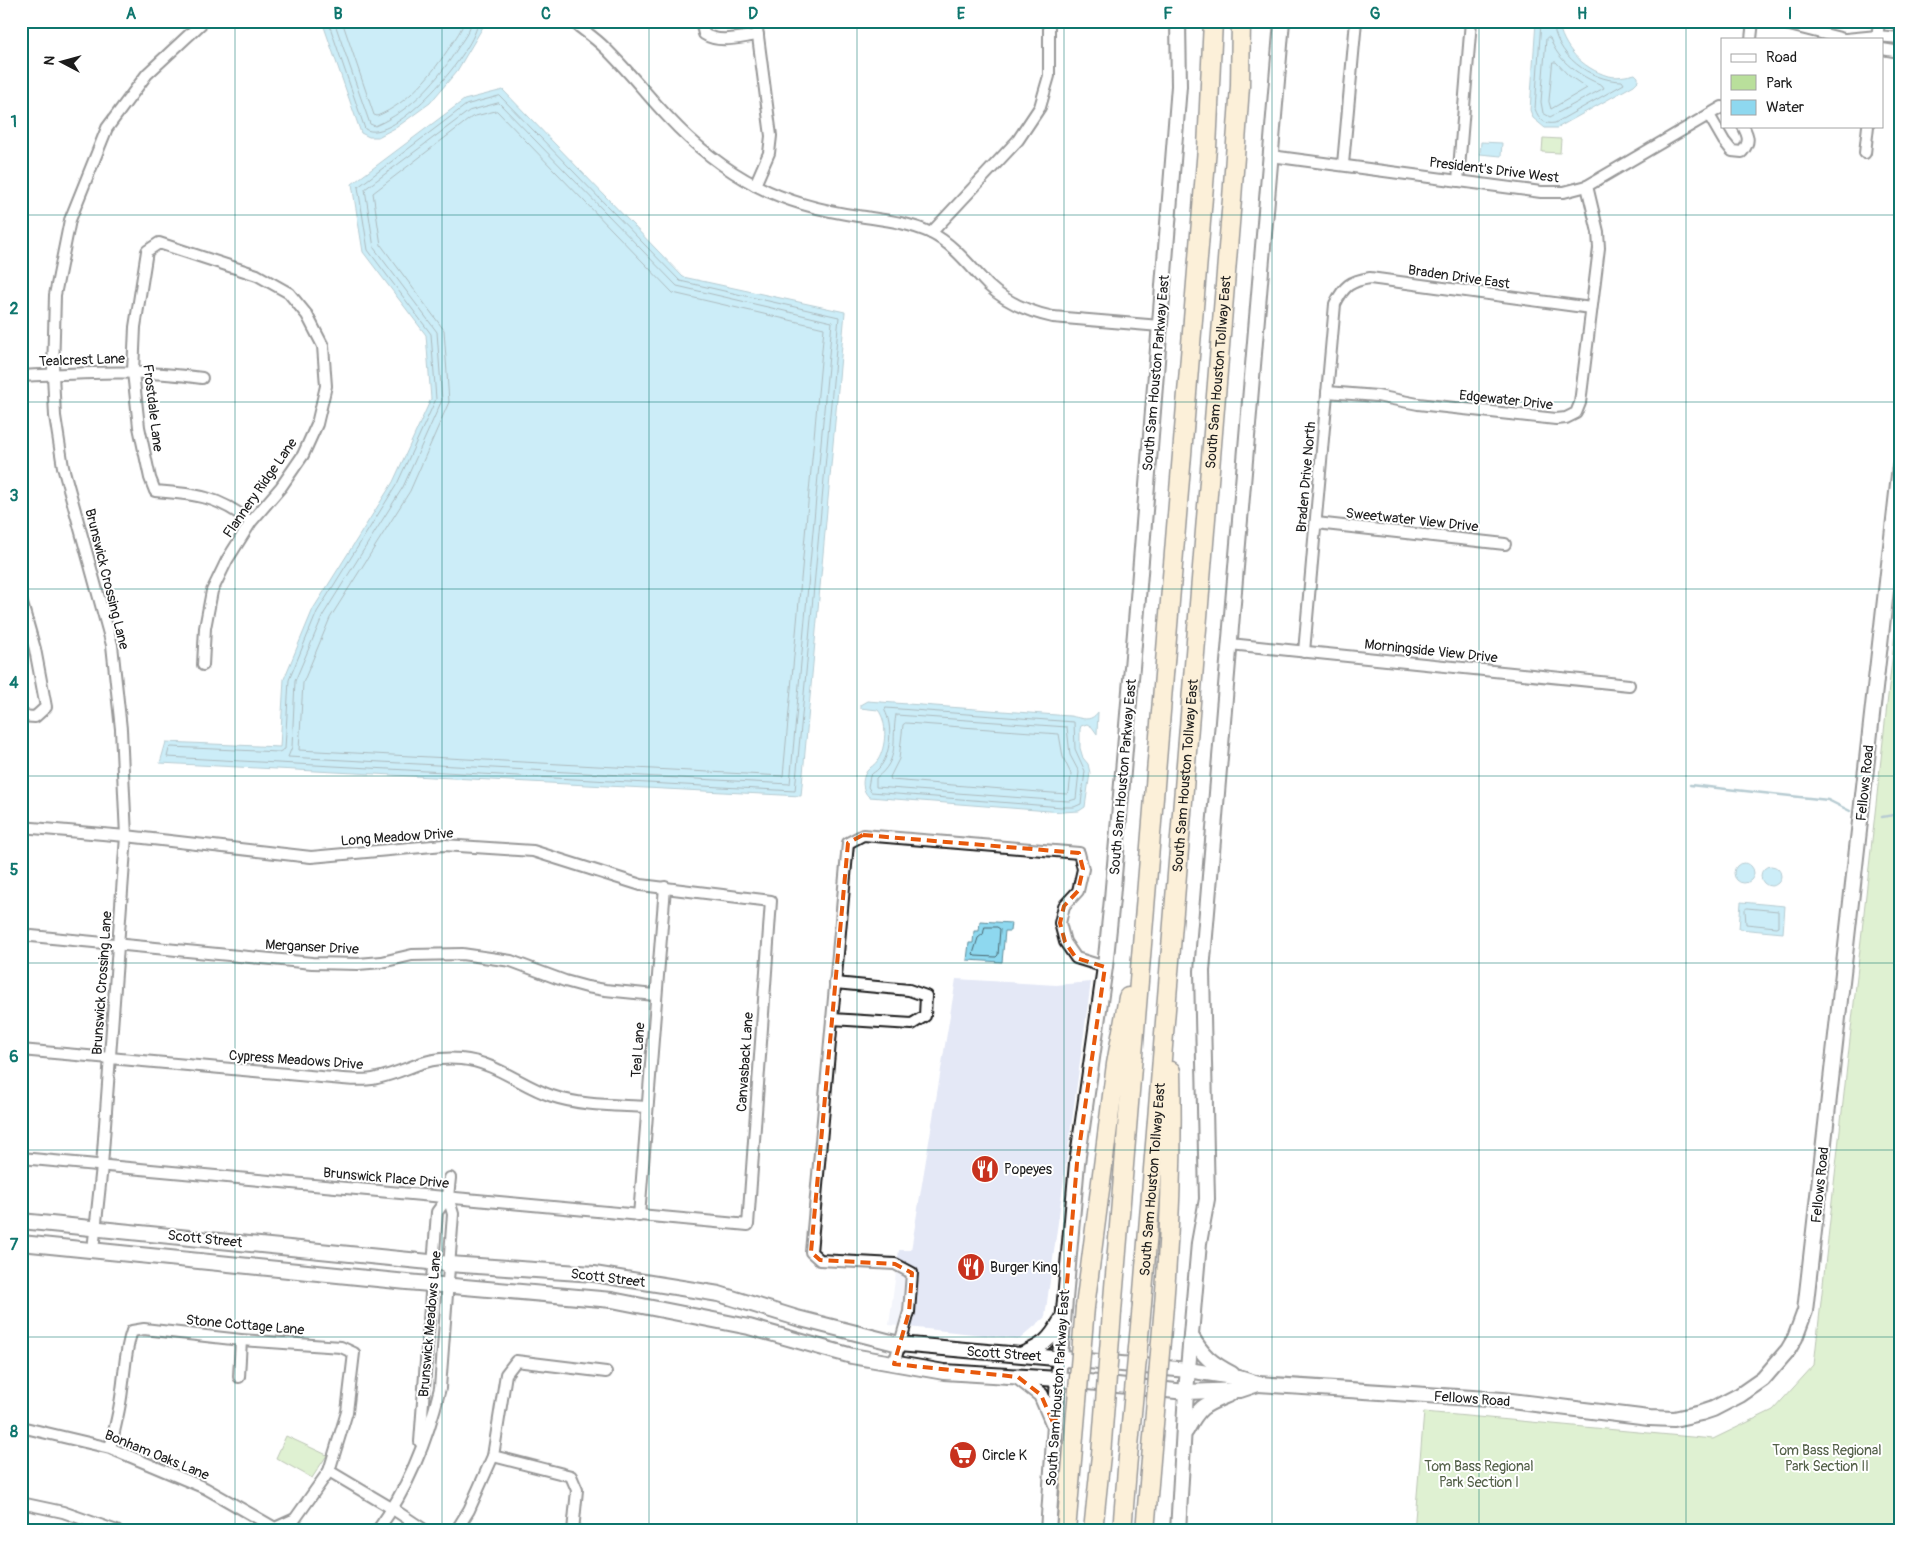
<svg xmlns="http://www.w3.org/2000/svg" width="1921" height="1552" font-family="Pangolin,sans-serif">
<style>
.built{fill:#e4e8f6}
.green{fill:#b9df9b;stroke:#6a7e5c}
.water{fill:#8ed8ef;stroke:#608d9b}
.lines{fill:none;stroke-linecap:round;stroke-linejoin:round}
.shore{stroke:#4a6770;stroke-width:1}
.stream{stroke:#608d9b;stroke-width:2.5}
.street-casing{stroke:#1c1c1c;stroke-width:14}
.secondary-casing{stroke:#1c1c1c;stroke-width:18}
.highway-casing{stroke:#1c1c1c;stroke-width:21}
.street{stroke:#fff;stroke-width:10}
.secondary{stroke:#fff;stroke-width:14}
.highway{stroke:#f9deab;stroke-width:18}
.highway-bridge-casing{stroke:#1c1c1c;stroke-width:21;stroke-linecap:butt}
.highway-bridge{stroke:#f9deab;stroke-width:18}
.marked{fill:none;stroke:#e8590c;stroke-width:4;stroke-dasharray:10 6;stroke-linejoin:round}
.grid{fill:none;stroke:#0f766e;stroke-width:1;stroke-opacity:0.55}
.labels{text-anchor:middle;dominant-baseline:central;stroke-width:4;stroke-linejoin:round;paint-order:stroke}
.street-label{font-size:14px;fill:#1c1c1c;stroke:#fff}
.poi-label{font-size:14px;fill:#1c1c1c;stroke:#fff;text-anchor:start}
.park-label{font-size:14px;fill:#536048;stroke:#fff}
.neatline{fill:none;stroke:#0f766e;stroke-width:2}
.grid-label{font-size:16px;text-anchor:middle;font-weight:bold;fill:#0f766e}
</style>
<rect width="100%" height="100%" fill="#fff"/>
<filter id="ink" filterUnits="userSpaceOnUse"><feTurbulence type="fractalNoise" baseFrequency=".02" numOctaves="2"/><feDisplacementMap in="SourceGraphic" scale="10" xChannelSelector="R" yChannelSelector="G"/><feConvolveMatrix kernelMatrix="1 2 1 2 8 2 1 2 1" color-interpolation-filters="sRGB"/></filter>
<g filter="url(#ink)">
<path class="built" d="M 956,979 L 1056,985 L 1091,982 L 1045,1317 L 1020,1339 L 889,1325 L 899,1250 L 911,1250 Z"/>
<g class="green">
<path d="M 1543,138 L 1561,139 L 1560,153 L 1542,152 Z"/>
<path d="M 1900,587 L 1900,1531 L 1414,1531 L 1424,1412 L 1713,1439 L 1773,1410 L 1814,1365 Z"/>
<path d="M 286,1436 L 327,1455 L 312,1478 L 276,1458 Z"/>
</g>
<g class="water">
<path d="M 322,21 L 482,21 L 483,27 L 457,71 L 430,103 L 397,127 L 378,137 L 369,137 L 361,133 Z"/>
<path d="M 1536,21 L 1558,21 C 1563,48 1582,68 1608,76 C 1616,78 1627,76 1635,74 L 1638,77 L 1638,81 L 1634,85 L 1557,128 L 1545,128 L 1533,118 L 1530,110 Z"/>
<path d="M 503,90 L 683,277 L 845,312 L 801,796 L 160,763 L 166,742 L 280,747 L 284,679 L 313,609 L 393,482 L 431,399 L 426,335 L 363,252 L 352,184 L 464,100 Z"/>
<path d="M 1481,142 L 1502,143 L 1501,156 L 1480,154 Z"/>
<path d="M 867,701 L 1070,716 C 1082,718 1090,723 1098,712 L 1097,734 L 1092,727 L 1087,724 L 1081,726 L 1080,729 L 1080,748 L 1083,758 L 1088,764 L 1090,773 L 1085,807 L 1079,811 L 1062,812 L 869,797 C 862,791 861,779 867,771 C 870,767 875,765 878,760 C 886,747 888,722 878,710 L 860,708 L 860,705 Z"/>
<circle cx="1744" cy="873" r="10"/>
<circle cx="1771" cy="876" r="10"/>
<path d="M 1741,902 L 1785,906 L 1783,933 L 1739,929 Z"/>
<path d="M 980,921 L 1011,923 L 1010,931 L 1005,931 L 1002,962 L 967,960 L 969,943 L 973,943 L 974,931 L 979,931 Z"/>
</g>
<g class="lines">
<g class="shore">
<path d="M 328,21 L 365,129 C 393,147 478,49 478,21"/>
<path d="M 334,21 L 370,124 L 375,126 C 412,110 439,79 459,46 C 464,38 471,30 471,21"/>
<path d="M 342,21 L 374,115 L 377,116 C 409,103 433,73 451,45 C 456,37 462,30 464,21"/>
<path d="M 1541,21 L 1535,109 C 1539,119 1544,125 1555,123 L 1624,84 L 1622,81 C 1590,81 1555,55 1553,21"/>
<path d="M 1548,37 L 1550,38 C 1558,62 1580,76 1602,85 L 1604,88 L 1550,117 L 1543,113 L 1541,102 L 1546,39 Z"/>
<path d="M 1553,62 L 1556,62 L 1568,75 L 1587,88 L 1551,109 L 1549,102 Z"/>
<path d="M 500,96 L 680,281 L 839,317 L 795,791 L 167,757 L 169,749 L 171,747 L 279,752 L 285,749 L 289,680 L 317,612 L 397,484 L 436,399 L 431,334 L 368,250 L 358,187 L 466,105 Z"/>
<path d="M 499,103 L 677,286 L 832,322 L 790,784 L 288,757 L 292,747 L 295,681 L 323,615 L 403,487 L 442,400 L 437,332 L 374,248 L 365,189 L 469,111 Z"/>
<path d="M 497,111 L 673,293 L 824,328 L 783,776 L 299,750 L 303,683 L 330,618 L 410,491 L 449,402 L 444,330 L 381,245 L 373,193 L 472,117 Z"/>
<path d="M 886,708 L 1074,722 L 1075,749 L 1085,771 L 1081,804 L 1074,807 L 1062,807 L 871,792 L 868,787 L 870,776 C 873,772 876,772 879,768 C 891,756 893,725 885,711 Z"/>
<path d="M 896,715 L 1067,727 L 1070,755 L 1079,772 L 1076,799 L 1069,801 L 1051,800 L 876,787 L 876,778 C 901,759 891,740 896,715 Z"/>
<path d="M 906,723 L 1059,734 L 1063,757 L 1071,774 L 1069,792 L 1067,794 L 1052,793 L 891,780 L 890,777 L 899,759 L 903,725 Z"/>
<path d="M 1747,908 L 1778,911 L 1778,926 L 1776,927 L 1746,924 L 1745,910 Z"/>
<path d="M 985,927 L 997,927 L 1000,929 L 998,955 L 996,957 L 975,956 L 973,954 L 978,938 L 983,934 Z"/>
</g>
<g class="stream">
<path d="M 1690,785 L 1828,800 L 1850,811"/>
<path d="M 1882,817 L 1900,814"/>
</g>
<g class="street-casing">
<g id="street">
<path d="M 572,21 C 583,30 595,38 604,47 C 627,69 646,94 668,117 C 693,144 724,169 757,186 C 788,202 823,211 858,216 C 883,220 907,222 931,233 C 955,245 971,268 989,286 C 1007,303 1030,312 1053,317 L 1160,326"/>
<path d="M 701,21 L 704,34 C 719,44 741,37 758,35"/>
<path d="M 1774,21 L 1844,39"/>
<path d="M 1751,39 L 1753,21"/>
<path d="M 1846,39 L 1877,36 L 1900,38"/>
<path d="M 1877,39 L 1879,21"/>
<path d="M 1882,49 L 1900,52"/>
<path d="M 1709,115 L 1724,141 L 1732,151 L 1742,152 C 1750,142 1749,137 1743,126"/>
<path d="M 1865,153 L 1868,126"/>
<path d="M 1271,156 L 1541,192 L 1564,192 L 1587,186 L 1722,107"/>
<path d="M 1343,164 L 1356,21"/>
<path d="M 1458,181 L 1471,21"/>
<path d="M 755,185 L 769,153 L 771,136 L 756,21"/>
<path d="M 931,233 L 1018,140 L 1040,107 L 1049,76 L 1049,21"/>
<path d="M 21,376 C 82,373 143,369 202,378"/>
<path d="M 1327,392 L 1377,396 L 1418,404 L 1556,419 L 1566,418 L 1576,413 L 1580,403 L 1599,248 L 1598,232 L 1587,186"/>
<path d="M 1316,523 L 1505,544"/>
<path d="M 21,600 L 35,649 L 46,707 L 35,717 L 21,716"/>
<path d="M 1230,644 L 1629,685"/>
<path d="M 1304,652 L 1335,304 C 1344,286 1350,281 1370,278 L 1591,308"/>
<path d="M 203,665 L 205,628 L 212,591 L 227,560 L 251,522 L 281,487 L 303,455 L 317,424 L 326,386 L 323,346 L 307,315 L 289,293 L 257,275 L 159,243 L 147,251 L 135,327 L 133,372 L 139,427 L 150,478 L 155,491 C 196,494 218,496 251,522"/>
<path d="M 21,827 L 126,836 L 311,857 L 444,845 L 533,851 L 641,885 L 771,901 L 748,1225 L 21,1158"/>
<path d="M 21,935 L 312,963 L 358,964 L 382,962 L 412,955 L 462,954 L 511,961 L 565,981 L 587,987 L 605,990 L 655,995"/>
<path d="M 832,1019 L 912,1024 L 925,1016 L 926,996 L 909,990 L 835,983"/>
<path d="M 21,1050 L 343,1079 C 354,1080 366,1081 377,1078 C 409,1071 426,1055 461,1059 C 496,1062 521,1086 552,1096 C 582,1106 616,1105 647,1107"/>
<path d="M 639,1216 L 665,887"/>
<path d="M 93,1250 L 102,1166 L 126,836 L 121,729 L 112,645 L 63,467 L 55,416 L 53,374 L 55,295 L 70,220 L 107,128 L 147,74 L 204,21"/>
<path d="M 894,1364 L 909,1312 L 912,1273 L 895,1264 L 820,1260 L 811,1252 L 848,843 L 863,835 L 1079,853 L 1083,869 L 1078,891 L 1064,906 L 1060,923 L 1065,942 L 1076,958 L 1105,967"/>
<path d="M 239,1377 L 241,1340"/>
<path d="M 21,1427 L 110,1448 L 205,1488 L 275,1528 L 295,1519 L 329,1471 L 347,1412 L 354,1353 L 341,1347 L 241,1340 L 144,1329 L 132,1331 C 125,1350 125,1370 122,1390 C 120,1409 115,1428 110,1448"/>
<path d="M 420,1442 L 437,1212 L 448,1197"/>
<path d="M 493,1456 L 571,1476 L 577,1490 L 573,1531"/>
<path d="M 329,1471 L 393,1509 L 426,1531"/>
<path d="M 21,1503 L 63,1512 L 117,1531"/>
<path d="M 377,1531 C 408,1489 428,1438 440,1388 L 453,1214 L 448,1197 L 450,1178"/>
<path d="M 456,1531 L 469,1510 L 493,1456 L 506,1374 L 516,1361 L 606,1372"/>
</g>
</g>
<g class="secondary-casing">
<g id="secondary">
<path d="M 21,1221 L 449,1264 L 594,1274 L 719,1294 L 797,1318 L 899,1344 L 1188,1370 L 1239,1378 L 1258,1384 L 1503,1400 L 1649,1418 L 1674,1419 L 1701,1413 L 1713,1409 L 1740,1395 L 1763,1379 L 1788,1350 L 1795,1338 L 1805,1311 L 1900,466"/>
<path d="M 21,1243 L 407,1282 L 612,1300 L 749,1327 L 852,1356 L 944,1372 L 1058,1379 L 1186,1392 L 1240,1390 L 1258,1384"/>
<path d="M 1191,1336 C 1203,1356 1211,1363 1232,1374"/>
<path d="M 1023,1354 C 1043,1346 1050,1340 1060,1322"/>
<path d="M 1018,1377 L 1041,1395 L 1053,1423"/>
<path d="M 1186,1431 C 1200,1405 1204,1405 1230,1394"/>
<path d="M 1048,1531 L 1058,1379 L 1077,1163 L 1105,967 L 1112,899 L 1138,598 L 1179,86 L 1178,21"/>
<path d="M 1178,1531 L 1186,1392 L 1199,1243 L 1207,1199 L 1202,971 L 1282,21"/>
</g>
</g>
<g class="highway-casing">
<g id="highway">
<path id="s1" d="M 1142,1304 L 1232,199 L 1240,86 L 1241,21"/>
<path d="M 1164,1305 C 1170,1227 1173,1149 1171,1071"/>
<path d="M 1085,1307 L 1116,1064 L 1128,997"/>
<path d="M 1112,1312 L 1207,148 L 1213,21"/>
<path d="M 1093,1531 L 1101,1455"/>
<path d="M 1122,1531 L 1128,1457"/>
</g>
</g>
<use href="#street" class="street"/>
<use href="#secondary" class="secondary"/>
<use href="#highway" class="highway"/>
<g class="highway-bridge-casing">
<g id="highway-bridge">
<path d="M 1101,1455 L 1112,1312"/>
<path d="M 1128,1457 L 1142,1304"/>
<path d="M 1066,1531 L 1085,1307"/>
<path d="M 1145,1531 L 1164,1305"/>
</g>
</g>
<use href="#highway-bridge" class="highway-bridge"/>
</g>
</g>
<path d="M0 0H1921V1552H0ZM 863,835 L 1079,853 L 1083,869 L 1078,891 L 1064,906 L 1060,923 L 1065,942 L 1076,958 L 1105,967 L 1077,1163 L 1055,1427 L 1041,1395 L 1018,1377 L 894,1364 L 909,1312 L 912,1273 L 895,1264 L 820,1260 L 811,1252 L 848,843 Z" fill="#fff" fill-opacity=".55" fill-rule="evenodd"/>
<path class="marked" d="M 863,835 L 1079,853 L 1083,869 L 1078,891 L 1064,906 L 1060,923 L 1065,942 L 1076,958 L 1105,967 L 1077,1163 L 1055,1427 L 1041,1395 L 1018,1377 L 894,1364 L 909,1312 L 912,1273 L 895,1264 L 820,1260 L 811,1252 L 848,843 Z"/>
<path class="grid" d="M 235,21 L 235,1531M 442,21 L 442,1531M 649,21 L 649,1531M 857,21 L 857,1531M 1064,21 L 1064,1531M 1272,21 L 1272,1531M 1479,21 L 1479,1531M 1686,21 L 1686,1531M 21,215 L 1900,215M 21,402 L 1900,402M 21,589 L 1900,589M 21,776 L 1900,776M 21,963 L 1900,963M 21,1150 L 1900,1150M 21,1337 L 1900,1337"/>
<defs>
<g id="restaurant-disc" transform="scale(1.4375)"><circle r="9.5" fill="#c8321e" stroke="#fff"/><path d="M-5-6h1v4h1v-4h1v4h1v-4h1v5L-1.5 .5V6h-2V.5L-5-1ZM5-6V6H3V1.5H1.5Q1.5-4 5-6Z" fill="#fff"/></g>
<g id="supermarket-disc" transform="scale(1.4375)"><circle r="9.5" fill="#c8321e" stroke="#fff"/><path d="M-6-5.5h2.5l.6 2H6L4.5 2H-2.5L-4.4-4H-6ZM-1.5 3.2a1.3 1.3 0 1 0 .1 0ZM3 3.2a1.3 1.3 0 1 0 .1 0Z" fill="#fff"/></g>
</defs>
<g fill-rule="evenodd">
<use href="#restaurant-disc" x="985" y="1169"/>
<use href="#restaurant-disc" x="971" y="1267"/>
<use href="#supermarket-disc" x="963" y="1455"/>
</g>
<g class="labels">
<g class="street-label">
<text transform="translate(1494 170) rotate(7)">President's Drive West</text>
<text transform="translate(1459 277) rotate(8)">Braden Drive East</text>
<text transform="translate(82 360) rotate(-2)">Tealcrest Lane</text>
<text transform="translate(1156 373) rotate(-85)">South Sam Houston Parkway East</text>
<text stroke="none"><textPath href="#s1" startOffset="935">South Sam Houston Tollway East</textPath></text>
<text transform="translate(1506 400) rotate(6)">Edgewater Drive</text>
<text transform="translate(153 408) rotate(83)">Frostdale Lane</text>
<text transform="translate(1306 477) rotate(-85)">Braden Drive North</text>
<text transform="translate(260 488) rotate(-55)">Flannery Ridge Lane</text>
<text transform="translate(1412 520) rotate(6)">Sweetwater View Drive</text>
<text transform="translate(107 579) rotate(76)">Brunswick Crossing Lane</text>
<text transform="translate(1431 651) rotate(6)">Morningside View Drive</text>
<text stroke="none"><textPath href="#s1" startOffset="530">South Sam Houston Tollway East</textPath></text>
<text transform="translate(1123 777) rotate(-85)">South Sam Houston Parkway East</text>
<text transform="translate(1865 783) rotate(-84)">Fellows Road</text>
<text transform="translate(397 837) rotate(-4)">Long Meadow Drive</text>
<text transform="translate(312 947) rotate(3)">Merganser Drive</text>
<text transform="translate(102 983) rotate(-86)">Brunswick Crossing Lane</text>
<text transform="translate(638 1050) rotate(-86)">Teal Lane</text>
<text transform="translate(296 1060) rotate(4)">Cypress Meadows Drive</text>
<text transform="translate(745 1062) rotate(-86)">Canvasback Lane</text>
<text transform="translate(386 1178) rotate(5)">Brunswick Place Drive</text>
<text stroke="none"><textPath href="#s1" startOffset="125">South Sam Houston Tollway East</textPath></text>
<text transform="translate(1820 1185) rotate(-84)">Fellows Road</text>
<text transform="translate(205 1239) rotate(6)">Scott Street</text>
<text transform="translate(608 1278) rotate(7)">Scott Street</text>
<text transform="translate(430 1324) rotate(-85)">Brunswick Meadows Lane</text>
<text transform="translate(245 1325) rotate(5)">Stone Cottage Lane</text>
<text transform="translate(1004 1354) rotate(4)">Scott Street</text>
<text transform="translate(1058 1388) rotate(-86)">South Sam Houston Parkway East</text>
<text transform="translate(1472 1399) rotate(4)">Fellows Road</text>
<text transform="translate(157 1455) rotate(22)">Bonham Oaks Lane</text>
</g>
<g class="poi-label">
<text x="1004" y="1169">Popeyes</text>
<text x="990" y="1267">Burger King</text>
<text x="982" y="1455">Circle K</text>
</g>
<g class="park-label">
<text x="1827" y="1450">Tom Bass Regional<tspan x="1827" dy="16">Park Section II</tspan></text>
<text x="1479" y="1466">Tom Bass Regional<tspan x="1479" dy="16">Park Section I</tspan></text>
</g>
</g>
<rect width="1921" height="1552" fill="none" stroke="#fff" stroke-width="55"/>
<rect x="1721" y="38" width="162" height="90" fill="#ffffff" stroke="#a4a4a4"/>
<rect x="1731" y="54" width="25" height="8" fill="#ffffff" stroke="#a4a4a4"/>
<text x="1766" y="62" font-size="15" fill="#1c1c1c">Road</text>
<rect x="1731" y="75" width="25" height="15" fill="#b9df9b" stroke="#a4a4a4"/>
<text x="1766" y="88" font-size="15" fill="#1c1c1c">Park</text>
<rect x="1731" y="100" width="25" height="15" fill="#8ed8ef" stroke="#a4a4a4"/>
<text x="1766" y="112" font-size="15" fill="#1c1c1c">Water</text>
<g transform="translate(62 62) rotate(276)" stroke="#ffffff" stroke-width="4" paint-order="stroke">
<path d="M0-4L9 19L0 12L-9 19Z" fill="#1c1c1c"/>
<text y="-8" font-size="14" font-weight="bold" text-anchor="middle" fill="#1c1c1c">N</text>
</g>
<rect x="28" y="28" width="1866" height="1496" class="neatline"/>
<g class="grid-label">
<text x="131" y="19">A</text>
<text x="338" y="19">B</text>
<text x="546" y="19">C</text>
<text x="753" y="19">D</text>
<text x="961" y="19">E</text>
<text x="1168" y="19">F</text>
<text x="1375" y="19">G</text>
<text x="1582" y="19">H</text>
<text x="1790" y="19">I</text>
<text x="14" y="127">1</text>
<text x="14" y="314">2</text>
<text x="14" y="501">3</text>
<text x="14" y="688">4</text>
<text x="14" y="875">5</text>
<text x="14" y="1062">6</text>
<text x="14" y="1250">7</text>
<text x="14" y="1437">8</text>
</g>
</svg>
